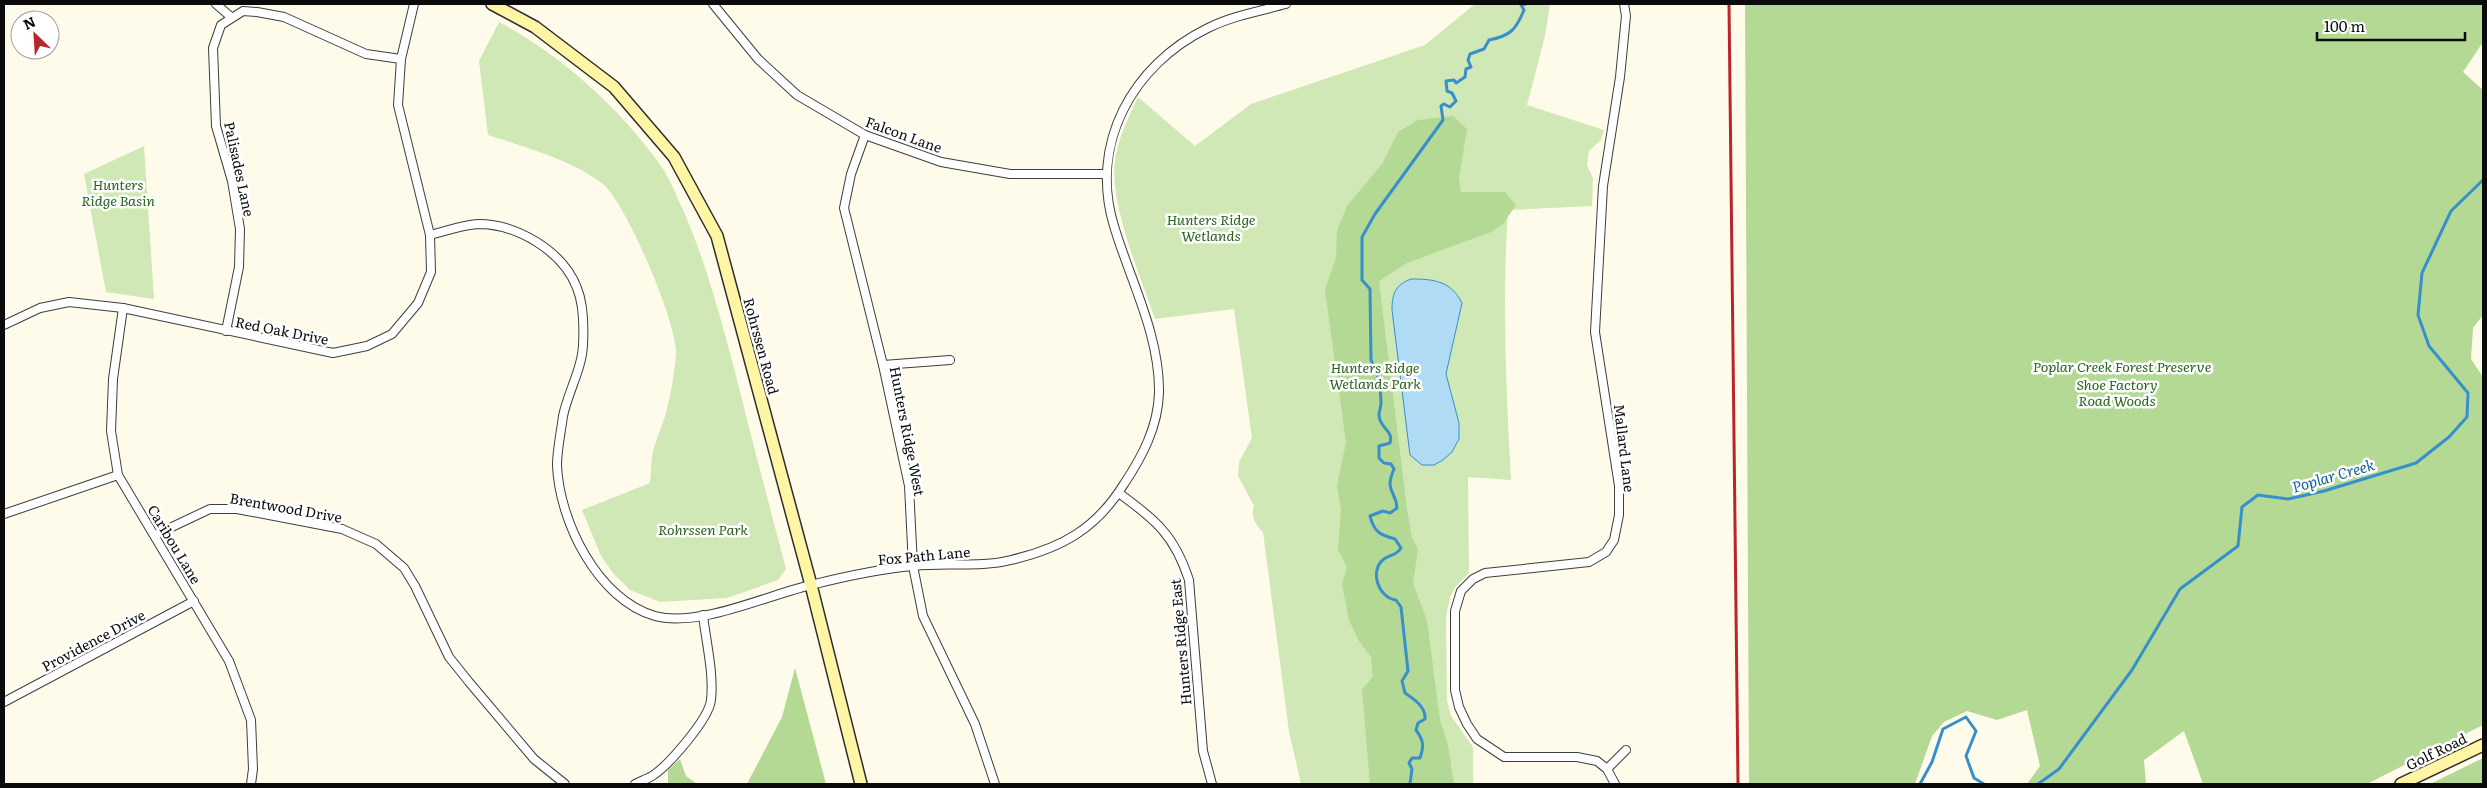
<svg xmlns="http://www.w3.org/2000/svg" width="2487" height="788" font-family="Literata,serif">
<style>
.green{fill:#cfe8b5}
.forest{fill:#b3d994}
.water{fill:#afdbf5;stroke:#3790cc}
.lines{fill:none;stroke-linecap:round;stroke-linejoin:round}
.stream{stroke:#3790cc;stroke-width:3}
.street-casing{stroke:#3e3e3e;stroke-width:10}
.secondary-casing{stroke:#2d2d2d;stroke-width:14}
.street{stroke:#fff;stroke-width:8}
.secondary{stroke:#fef5a5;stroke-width:11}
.rail{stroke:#ba252b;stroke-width:3}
.labels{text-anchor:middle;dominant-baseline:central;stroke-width:5;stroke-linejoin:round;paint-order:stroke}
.street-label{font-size:14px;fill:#0b0b0b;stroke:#fff}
.park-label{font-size:14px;font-style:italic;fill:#2b621d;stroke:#fff}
.water-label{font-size:15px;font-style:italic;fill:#16619b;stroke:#fff}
</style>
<rect width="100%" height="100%" fill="#fffbea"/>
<g class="green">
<path d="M 1475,4 L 1550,4 L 1545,36 L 1527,105 L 1604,130 L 1601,140 L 1589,151 L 1587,165 L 1593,178 L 1592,206 L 1508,210 C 1502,300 1506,390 1511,480 L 1468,477 L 1469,573 L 1455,587 L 1450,597 L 1446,617 L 1447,701 L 1451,716 L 1473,747 L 1473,784 L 1301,784 L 1289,732 L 1263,532 C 1256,526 1250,515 1254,506 L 1238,476 L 1239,462 L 1252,438 L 1234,309 L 1155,319 C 1141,277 1109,204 1115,161 C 1118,138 1128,118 1138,97 L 1195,146 L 1251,104 L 1425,45 Z"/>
<path d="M 499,22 C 562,56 619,107 661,166 C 670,179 676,195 683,210 C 705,260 719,312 733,364 C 750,432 768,501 786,569 L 778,580 L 727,598 L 660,602 L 630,590 L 613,573 L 601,556 L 582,510 L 650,483 C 651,474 651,465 652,456 C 655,440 663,425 667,409 C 671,392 675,371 676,353 C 677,323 626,203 603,184 C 570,159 527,148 488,135 L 479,61 Z"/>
<path d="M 144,146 L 154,299 L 106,292 L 84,174 Z"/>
</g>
<g class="forest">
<path d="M 1745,4 L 2483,4 L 2483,42 L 2463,72 L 2483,90 L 2483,315 L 2473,328 L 2471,359 L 2483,377 L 2483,725 L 2367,784 L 2203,784 L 2184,731 L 2144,760 L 2146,784 L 2027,784 L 2040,766 L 2027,710 L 1997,720 L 1967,711 L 1944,722 L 1932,736 L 1915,784 L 1749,784 Z"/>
<path d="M 1453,116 L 1467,129 L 1459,178 L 1461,192 L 1505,192 L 1516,205 L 1503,224 L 1491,232 L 1407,263 L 1379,281 L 1407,509 L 1412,538 L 1418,549 L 1413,583 L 1427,621 L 1440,720 L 1448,745 L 1454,784 L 1370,784 L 1362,690 L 1373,676 L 1371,657 L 1359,641 L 1349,620 L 1342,584 L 1347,567 L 1338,550 L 1341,510 L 1337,485 L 1346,443 L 1325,290 L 1336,258 L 1337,231 L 1347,206 L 1382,164 L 1398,132 L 1418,120 Z"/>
<path d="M 795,668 L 826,784 L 747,784 L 782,717 Z"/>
<path d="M 2483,758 L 2483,784 L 2430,784 Z"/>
<path d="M 680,759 L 686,776 L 697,784 L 668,784 L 668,770 Z"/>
</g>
<path class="water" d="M 1411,279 C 1434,279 1451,281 1462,303 L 1446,374 L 1459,423 L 1459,439 L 1452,452 L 1443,460 L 1434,465 L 1422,465 L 1410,455 L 1392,310 C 1392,294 1395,285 1411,279 Z"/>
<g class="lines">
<g class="stream">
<path d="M 1410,784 L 1412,769 L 1409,763 L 1412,758 L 1420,758 C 1424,746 1424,741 1416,730 L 1418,723 L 1425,719 C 1426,707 1414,699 1405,693 L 1402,681 L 1408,671 L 1401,607 L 1396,600 C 1378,598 1369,570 1384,559 C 1391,554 1396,556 1401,548 L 1395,539 C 1380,535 1374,532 1370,516 L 1383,511 L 1390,513 L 1397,508 C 1396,490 1384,492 1394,469 L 1391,464 L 1384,463 L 1379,458 L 1379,446 L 1390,443 C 1394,430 1379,428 1379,415 C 1379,411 1381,407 1381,403 C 1381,389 1378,372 1371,360 L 1370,289 L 1362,280 L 1362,237 L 1375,214 L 1443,120 L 1441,106 L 1444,104 L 1450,107 L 1456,101 L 1452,93 L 1447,91 L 1446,81 L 1454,80 L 1456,83 L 1465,77 L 1466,69 L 1471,67 L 1468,60 L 1470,54 L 1484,49 L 1489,40 C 1510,36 1516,30 1524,10 L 1521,5 L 1526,4"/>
<path d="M 1920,784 L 1932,762 L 1943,729 L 1966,717 L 1976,731 L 1966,756 L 1974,778 L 1984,784"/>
<path d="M 2038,784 L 2059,769 L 2132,670 L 2180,589 L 2238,546 L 2242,507 L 2258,495 L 2288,499 L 2324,491 L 2416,463 L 2449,437 L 2467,417 L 2468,393 L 2429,346 L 2418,315 L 2422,273 L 2451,211 L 2483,180"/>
</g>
<g class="street-casing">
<g id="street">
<path d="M 216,4 L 231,17"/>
<path d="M 713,4 L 758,59 L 797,95 L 865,135 L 941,162 L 1010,174 L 1106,174"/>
<path d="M 865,135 L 851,174 L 844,208 L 883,365 L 909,486 L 913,566 L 923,616 L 975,724 L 995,784"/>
<path d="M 430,235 C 446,231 462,225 478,224 C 517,224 563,251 577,288 C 584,305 584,326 583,345 C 582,369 568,392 563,416 C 561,432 557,450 557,465 C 559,521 598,600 655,616 C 700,628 769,594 815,584 C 847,576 880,569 913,566 C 945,562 980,568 1011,560 C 1062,548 1096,529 1124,484 C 1142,457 1158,427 1159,393 C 1160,335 1130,280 1114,226 C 1089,144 1132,65 1208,28 C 1232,16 1260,11 1286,4"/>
<path d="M 123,308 L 113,379 L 111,431 L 118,475 L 229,661 L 251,720 L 253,769 L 251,784"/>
<path d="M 4,325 L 40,308 L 69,302 L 123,308 L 333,353 L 367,346 L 392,334 L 418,303 L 431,272 L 430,235 L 398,105 L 401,59 L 414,4"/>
<path d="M 226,331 L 239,267 L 240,229 L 232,181 L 216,126 L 213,48 L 221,25 L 243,11 L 257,12 L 284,17 L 366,54 L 401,59"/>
<path d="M 883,365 L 950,360"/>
<path d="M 1119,493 C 1156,521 1174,534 1189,580 L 1203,751 L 1212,784"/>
<path d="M 4,514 L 118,475"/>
<path d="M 155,535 L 210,509 L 237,509 L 342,529 L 376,544 L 404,568 L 415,586 L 449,657 L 469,682 L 534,759 L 565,784"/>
<path d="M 4,702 L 194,601"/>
<path d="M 1607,769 L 1626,750"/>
<path d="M 635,784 C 641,781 647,779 652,776 C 668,766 709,719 711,700 C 714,673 706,642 703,615"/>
<path d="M 1615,784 L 1607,769 L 1597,761 L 1577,757 L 1504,757 L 1477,739 L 1467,724 L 1459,707 L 1455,690 L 1455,611 L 1461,591 L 1473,579 L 1485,573 L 1589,562 L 1606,552 L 1614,540 L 1619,515 L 1619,486 L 1595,332 L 1603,186 L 1620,77 L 1626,16 L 1624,4"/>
</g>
</g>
<g class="secondary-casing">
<g id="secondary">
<path d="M 492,4 L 535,27 L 614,87 L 674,157 L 717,236 L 811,585 L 861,784"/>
<path d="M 2401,784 L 2483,745"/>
</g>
</g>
<use href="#street" class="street"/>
<use href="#secondary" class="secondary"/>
<path class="rail" d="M 1729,4 L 1738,784"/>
</g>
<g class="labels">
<g class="street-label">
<text transform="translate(904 134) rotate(20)">Falcon Lane</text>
<text transform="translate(240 169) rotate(78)">Palisades Lane</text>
<text transform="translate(282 330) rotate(11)">Red Oak Drive</text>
<text transform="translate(762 346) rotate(75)">Rohrssen Road</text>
<text transform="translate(908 431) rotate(79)">Hunters Ridge West</text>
<text transform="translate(1625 448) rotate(83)">Mallard Lane</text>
<text transform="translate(286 507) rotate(10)">Brentwood Drive</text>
<text transform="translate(175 544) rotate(59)">Caribou Lane</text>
<text transform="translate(924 555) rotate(-5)">Fox Path Lane</text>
<text transform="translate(93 640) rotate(-28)">Providence Drive</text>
<text transform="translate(1180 642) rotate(-95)">Hunters Ridge East</text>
<text transform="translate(2436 751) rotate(-26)">Golf Road</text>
</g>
<g class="park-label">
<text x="118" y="184">Hunters<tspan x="118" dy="16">Ridge Basin</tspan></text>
<text x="1211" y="219">Hunters Ridge<tspan x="1211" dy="16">Wetlands</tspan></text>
<text x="2122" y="366">Poplar Creek Forest Preserve</text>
<text x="1375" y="367">Hunters Ridge<tspan x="1375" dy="16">Wetlands Park</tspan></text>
<text x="2117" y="384">Shoe Factory<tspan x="2117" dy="16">Road Woods</tspan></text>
<text x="703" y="529">Rohrssen Park</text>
</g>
<g class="water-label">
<text transform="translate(2333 475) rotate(-16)">Poplar Creek</text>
</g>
</g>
<rect width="2487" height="788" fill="none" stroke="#0b0b0b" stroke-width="10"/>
<g transform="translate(35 35) rotate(335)"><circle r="24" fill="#ffffff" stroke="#9d9d9d"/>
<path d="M0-4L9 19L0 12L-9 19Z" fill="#ba252b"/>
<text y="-8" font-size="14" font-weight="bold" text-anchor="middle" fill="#0b0b0b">N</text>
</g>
<path d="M2317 32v8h148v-8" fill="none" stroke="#0b0b0b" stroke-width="2.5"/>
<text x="2324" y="32" font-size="15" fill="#0b0b0b" stroke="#ffffff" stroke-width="4" paint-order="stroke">100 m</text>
</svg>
